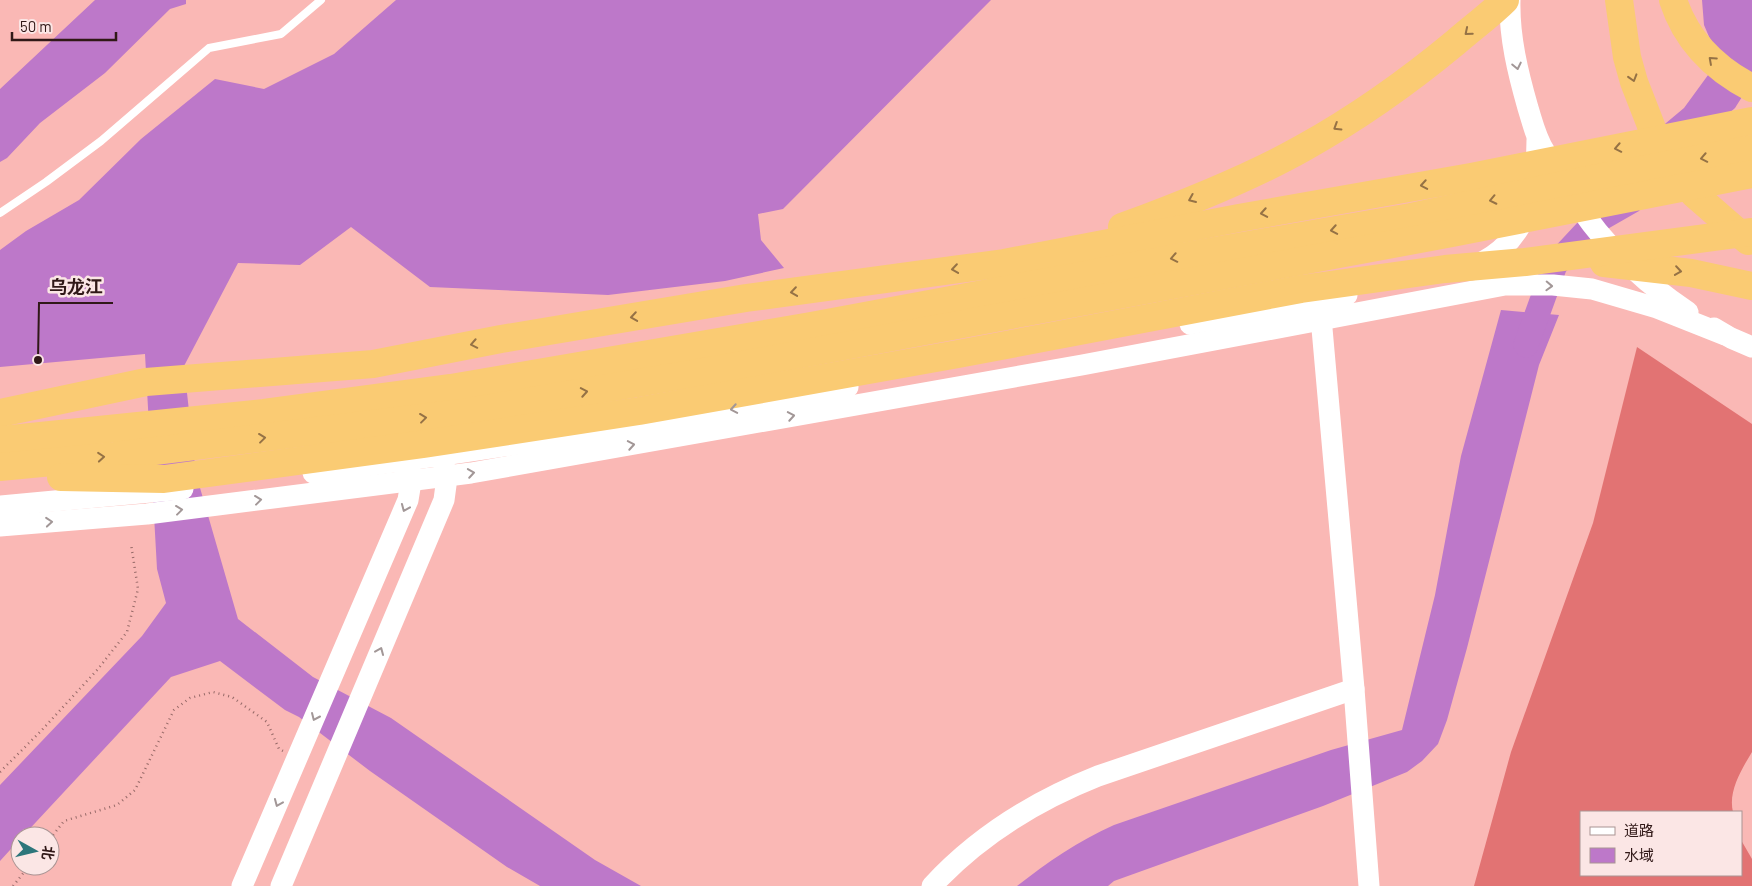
<svg xmlns="http://www.w3.org/2000/svg" width="1752" height="886" font-family="Barlow,'Noto Sans SC',sans-serif">
<style>
.forest{fill:#e27373}
.water{fill:#bd78c9}
.lines{fill:none;stroke-linecap:round;stroke-linejoin:round}
.river{stroke:#bd78c9;stroke-width:25}
.path{stroke:#976a68;stroke-width:2.5;stroke-dasharray:1 4;stroke-linecap:butt}
.lane{stroke:#fff;stroke-width:8}
.secondary{stroke:#fff;stroke-width:21}
.highway{stroke:#facb73;stroke-width:28}
.oneway{stroke:#957245}
.oneway2{stroke:#a29797}
.leader{fill:none;stroke:#301817;stroke-width:2}
.callout-dot{fill:#301817;stroke:#fbe6e5;stroke-width:2}
.callout-label{font-size:18px;text-anchor:middle;font-weight:bold;fill:#301817;stroke:#fbe6e5;stroke-width:5;stroke-linejoin:round;paint-order:stroke}
</style>
<rect width="100%" height="100%" fill="#fab8b5"/>
<path class="forest" d="M 1637,347 L 1752,424 L 1752,752 C 1741,770 1728,792 1733,812 L 1581,812 L 1581,875 L 1741,875 L 1741,840 L 1752,859 L 1752,886 L 1474,886 L 1511,752 L 1593,523 Z"/>
<g class="water">
<path d="M 95,0 L 186,0 L 186,4 L 170,9 L 105,73 L 40,123 L 7,158 L 0,162 L 0,89 Z"/>
<path d="M 396,0 L 991,0 L 783,209 L 758,214 L 761,240 L 784,268 L 725,281 L 608,295 L 430,287 L 351,227 L 300,265 L 238,263 L 184,366 L 196,474 L 238,619 L 313,677 L 391,718 L 595,860 L 641,886 L 540,886 L 507,867 L 370,771 L 299,717 L 285,710 L 220,661 L 171,677 L 23,836 L 20,836 L 20,839 L 0,861 L 0,785 L 142,636 L 166,603 L 157,569 L 145,354 L 0,367 L 0,250 L 26,231 L 79,200 L 141,139 L 215,79 L 264,89 L 334,54 Z"/>
<path d="M 1702,0 L 1752,0 L 1752,81 L 1735,108 L 1678,159 L 1639,211 L 1604,231 L 1592,185 L 1684,108 L 1719,60 L 1704,25 Z"/>
<path d="M 1501,310 L 1559,315 L 1539,365 L 1467,648 L 1447,720 L 1438,744 L 1422,761 L 1407,772 L 1323,806 L 1114,881 L 1108,886 L 1017,886 C 1048,862 1078,841 1114,825 L 1331,750 L 1402,730 L 1435,595 L 1461,456 Z"/>
</g>
<g class="lines">
<path class="river" d="M 1526,345 L 1555,265 L 1609,207"/>
<g class="path">
<path d="M 0,772 L 41,731 L 98,669 L 127,632 L 138,589 L 131,544"/>
<path d="M 50,839 L 64,821 L 117,805 L 135,790 L 174,710 L 190,698 L 213,692 L 232,697 L 267,722 L 279,749 L 283,751"/>
<path d="M 13,886 L 29,866"/>
</g>
<path class="lane" d="M 0,213 L 46,182 L 101,141 L 209,48 L 281,34 L 321,0"/>
<g class="secondary">
<path d="M 1510,0 C 1509,37 1518,73 1528,108 C 1533,124 1536,138 1545,152"/>
<path d="M 1536,179 L 1537,140"/>
<path d="M 1573,197 C 1602,244 1642,281 1688,312"/>
<path d="M 1476,265 C 1500,254 1518,236 1527,211"/>
<path d="M 1320,306 L 1354,689 L 1369,886"/>
<path d="M 1190,324 L 1347,295"/>
<path d="M 1714,328 L 1731,338 L 1752,347"/>
<path d="M 313,473 C 492,450 670,421 848,387"/>
<path d="M 0,506 L 183,489"/>
<path d="M 0,526 L 147,514 L 471,473 L 1082,365 L 1505,285 L 1553,285 L 1592,289 L 1657,308 L 1725,335"/>
<path d="M 242,886 L 408,500 L 410,488 L 408,468"/>
<path d="M 281,886 L 444,500 L 446,485 L 444,462"/>
<path d="M 932,886 C 978,836 1035,801 1098,776 L 1354,689"/>
</g>
<g class="highway">
<path d="M 1619,0 L 1627,57 L 1634,82 L 1657,141 L 1694,194 L 1748,241"/>
<path d="M 1673,0 C 1686,40 1715,69 1752,88"/>
<path d="M 1122,227 C 1182,205 1248,179 1303,148 C 1357,118 1409,81 1456,42 C 1472,28 1490,15 1505,0"/>
<path d="M 1604,263 L 1691,273 L 1752,286"/>
<path d="M 0,413 L 146,382 L 373,364 L 501,339 L 746,298 L 1004,263 L 1239,218 L 1471,177 L 1752,121"/>
<path d="M 0,440 L 264,413 L 451,388 L 811,326 L 1203,253 L 1411,217 L 1582,181 L 1752,149"/>
<path d="M 0,467 L 115,456 L 461,413 L 726,368 L 1452,233 L 1752,174"/>
<path d="M 61,477 L 164,479 L 424,444 L 639,411 L 958,354 L 1301,289 L 1445,269 L 1525,262 L 1752,232"/>
</g>
</g>
<defs><path id="oneway-chevron" d="M-2-3.5L2.5 0L-2 3.5" fill="none" stroke-width="1.6" stroke-linecap="round" stroke-linejoin="round" transform="scale(1.25)"/></defs>
<g class="oneway">
<use href="#oneway-chevron" transform="translate(1468 32) rotate(140)"/>
<use href="#oneway-chevron" transform="translate(1712 60) rotate(-138)"/>
<use href="#oneway-chevron" transform="translate(1633 78) rotate(73)"/>
<use href="#oneway-chevron" transform="translate(1337 127) rotate(148)"/>
<use href="#oneway-chevron" transform="translate(1618 148) rotate(169)"/>
<use href="#oneway-chevron" transform="translate(1704 158) rotate(169)"/>
<use href="#oneway-chevron" transform="translate(1424 185) rotate(170)"/>
<use href="#oneway-chevron" transform="translate(1192 199) rotate(157)"/>
<use href="#oneway-chevron" transform="translate(1493 200) rotate(168)"/>
<use href="#oneway-chevron" transform="translate(1264 213) rotate(170)"/>
<use href="#oneway-chevron" transform="translate(1334 230) rotate(170)"/>
<use href="#oneway-chevron" transform="translate(1174 258) rotate(169)"/>
<use href="#oneway-chevron" transform="translate(955 269) rotate(172)"/>
<use href="#oneway-chevron" transform="translate(1678 271) rotate(8)"/>
<use href="#oneway-chevron" transform="translate(794 292) rotate(172)"/>
<use href="#oneway-chevron" transform="translate(634 317) rotate(171)"/>
<use href="#oneway-chevron" transform="translate(474 344) rotate(169)"/>
<use href="#oneway-chevron" transform="translate(584 392) rotate(-10)"/>
<use href="#oneway-chevron" transform="translate(423 418) rotate(-7)"/>
<use href="#oneway-chevron" transform="translate(262 438) rotate(-7)"/>
<use href="#oneway-chevron" transform="translate(101 457) rotate(-5)"/>
</g>
<g class="oneway2">
<use href="#oneway-chevron" transform="translate(1517 66) rotate(78)"/>
<use href="#oneway-chevron" transform="translate(1549 286) rotate(2)"/>
<use href="#oneway-chevron" transform="translate(734 409) rotate(170)"/>
<use href="#oneway-chevron" transform="translate(791 416) rotate(-10)"/>
<use href="#oneway-chevron" transform="translate(631 445) rotate(-10)"/>
<use href="#oneway-chevron" transform="translate(471 473) rotate(-9)"/>
<use href="#oneway-chevron" transform="translate(258 500) rotate(-7)"/>
<use href="#oneway-chevron" transform="translate(405 508) rotate(113)"/>
<use href="#oneway-chevron" transform="translate(179 510) rotate(-7)"/>
<use href="#oneway-chevron" transform="translate(49 522) rotate(-5)"/>
<use href="#oneway-chevron" transform="translate(380 651) rotate(-67)"/>
<use href="#oneway-chevron" transform="translate(315 717) rotate(114)"/>
<use href="#oneway-chevron" transform="translate(278 803) rotate(113)"/>
</g>
<path class="leader" d="M38 360L39 303H113"/>
<circle class="callout-dot" cx="38" cy="360" r="5"/>
<g class="callout-label">
<text x="76" y="293">乌龙江</text>
</g>
<rect x="1580" y="811" width="162" height="65" fill="#fbe6e5" stroke="#aa9493"/>
<rect x="1590" y="827" width="25" height="8" fill="#ffffff" stroke="#aa9493"/>
<text x="1624" y="836" font-size="15" fill="#301817">道路</text>
<rect x="1590" y="848" width="25" height="15" fill="#bd78c9" stroke="#aa9493"/>
<text x="1624" y="861" font-size="15" fill="#301817">水域</text>
<g transform="translate(35 851) rotate(98)"><circle r="24" fill="#fbe6e5" stroke="#aa9493"/>
<path d="M0-4L9 19L0 12L-9 19Z" fill="#2d767b"/>
<text y="-8" font-size="14" font-weight="bold" text-anchor="middle" fill="#301817">北</text>
</g>
<path d="M12 32v8h104v-8" fill="none" stroke="#301817" stroke-width="2.5"/>
<text x="20" y="32" font-size="15" fill="#301817" stroke="#fbe6e5" stroke-width="4" paint-order="stroke">50 m</text>
</svg>
